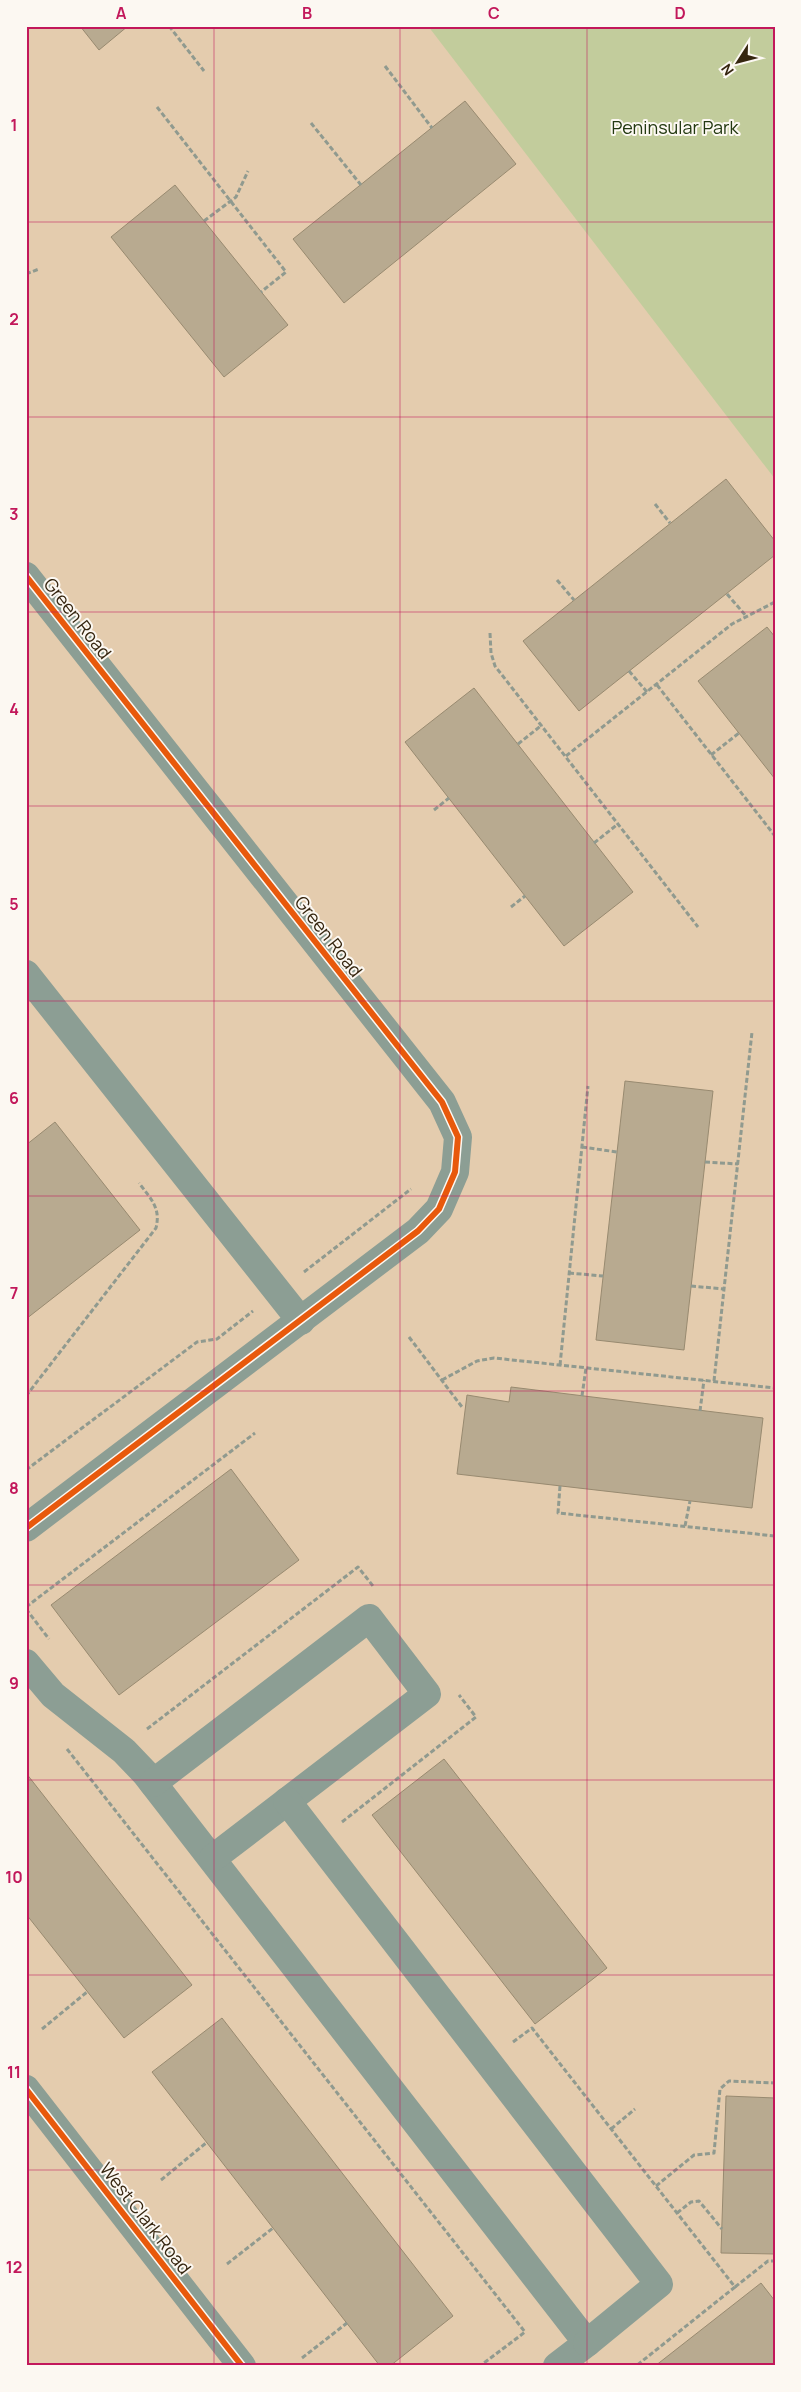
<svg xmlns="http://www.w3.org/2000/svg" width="801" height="2392" font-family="Manrope,sans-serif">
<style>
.green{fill:#c2cc9c}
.building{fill:#b8aa90;stroke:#988a70}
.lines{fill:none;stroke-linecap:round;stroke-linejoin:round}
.path{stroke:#909a8f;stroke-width:3;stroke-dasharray:5 2.5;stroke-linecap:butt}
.minor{stroke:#8c9e94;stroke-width:28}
.cycleway-casing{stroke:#fcf8f2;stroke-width:9}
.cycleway{stroke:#e8590c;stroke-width:6}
.grid{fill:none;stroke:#c2185b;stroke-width:1;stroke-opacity:0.55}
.labels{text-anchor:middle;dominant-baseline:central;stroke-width:4;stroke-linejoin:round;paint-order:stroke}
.park-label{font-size:18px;fill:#233911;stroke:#fcf8f2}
.street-label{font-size:18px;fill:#35250f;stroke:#fcf8f2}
.neatline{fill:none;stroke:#c2185b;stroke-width:2}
.grid-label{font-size:16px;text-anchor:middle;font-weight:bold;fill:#c2185b}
</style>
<rect width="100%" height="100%" fill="#e4ccae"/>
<path class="green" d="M 428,26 L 775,26 L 775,479 Z"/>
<g class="building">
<path d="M 80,26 L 128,26 L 99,50 Z"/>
<path d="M 465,101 L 516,164 L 344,303 L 293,239 Z"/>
<path d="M 175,185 L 288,325 L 224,377 L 111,237 Z"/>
<path d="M 726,479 L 775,541 L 775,555 L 579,711 L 523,641 Z"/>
<path d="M 767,627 L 775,637 L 775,779 L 698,681 Z"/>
<path d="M 474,688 L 633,892 L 564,946 L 405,742 Z"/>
<path d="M 625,1081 L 713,1091 L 684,1350 L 596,1340 Z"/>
<path d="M 55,1122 L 140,1230 L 26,1319 L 26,1145 Z"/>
<path d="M 511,1387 L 763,1418 L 752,1508 L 457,1474 L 467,1395 L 509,1402 Z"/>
<path d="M 231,1469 L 299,1560 L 119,1695 L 51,1605 Z"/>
<path d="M 444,1759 L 607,1968 L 535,2024 L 372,1815 Z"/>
<path d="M 26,1773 L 192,1985 L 124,2038 L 26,1914 Z"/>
<path d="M 222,2018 L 453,2316 L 390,2366 L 380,2366 L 152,2072 Z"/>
<path d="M 726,2096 L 775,2098 L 775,2254 L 721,2253 Z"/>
<path d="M 761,2283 L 775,2301 L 775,2366 L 655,2366 Z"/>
</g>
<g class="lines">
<g class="path">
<path d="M 169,26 L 204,71"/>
<path d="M 385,66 L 432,128"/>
<path d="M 157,107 L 286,272 L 261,292"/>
<path d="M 311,123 L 361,185"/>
<path d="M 204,221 L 236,197 L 248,171"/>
<path d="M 26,274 L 39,269"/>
<path d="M 655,504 L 670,523"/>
<path d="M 557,580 L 574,600"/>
<path d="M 727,594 L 746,616"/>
<path d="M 490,633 L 491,653 L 495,666 L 698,927"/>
<path d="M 629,671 L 647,692"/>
<path d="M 657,685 L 775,836"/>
<path d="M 518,744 L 542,725"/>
<path d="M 711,755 L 739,733"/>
<path d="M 566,756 L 732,624 L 775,602"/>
<path d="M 434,810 L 449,798"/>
<path d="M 594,843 L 618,824"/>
<path d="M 511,907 L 525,896"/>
<path d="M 582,1147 L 617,1152"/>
<path d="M 705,1162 L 738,1164"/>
<path d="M 304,1272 L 411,1189"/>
<path d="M 569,1273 L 603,1276"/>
<path d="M 691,1286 L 724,1289"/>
<path d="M 409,1337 L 462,1407"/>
<path d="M 560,1365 L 588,1086"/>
<path d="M 442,1380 L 477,1361 L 494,1358 L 775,1388"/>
<path d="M 714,1381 L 752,1032"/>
<path d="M 26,1396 L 156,1228 C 161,1208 151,1199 139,1183"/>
<path d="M 582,1396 L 586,1368"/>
<path d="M 700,1411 L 704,1380"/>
<path d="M 26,1470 L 197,1342 L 217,1339 L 253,1311"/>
<path d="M 560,1486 L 558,1513 L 775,1536"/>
<path d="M 685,1526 L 690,1501"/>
<path d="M 26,1607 L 255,1433"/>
<path d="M 26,1609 L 49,1639"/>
<path d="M 147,1729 L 358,1567 L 373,1586"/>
<path d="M 67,1749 L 525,2332 L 480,2366"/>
<path d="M 342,1822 L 476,1717 L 459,1695"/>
<path d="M 42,2029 L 87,1992"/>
<path d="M 513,2042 L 532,2028 L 735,2287 L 636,2366"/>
<path d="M 611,2129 L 635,2109"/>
<path d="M 161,2180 L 206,2143"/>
<path d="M 656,2186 L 694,2155 L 714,2153 L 720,2089 L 729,2081 L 775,2083"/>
<path d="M 677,2213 L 691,2202 L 699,2201 L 722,2229"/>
<path d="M 227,2264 L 273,2228"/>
<path d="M 735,2287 L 768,2261 L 775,2261"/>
<path d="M 302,2358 L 347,2323"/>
</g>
<g class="minor">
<path d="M 26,576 L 442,1102 L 458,1137 L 455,1172 L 439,1209 L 418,1231 L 26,1528"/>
<path d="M 26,974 L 301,1321"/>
<path d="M 26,1663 L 53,1695 L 124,1751 L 145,1773 L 587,2343 L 557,2366"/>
<path d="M 153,1783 L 369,1618 L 427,1694 L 213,1858"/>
<path d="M 287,1801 L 659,2284 L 587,2343"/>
<path d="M 26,2089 L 242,2366"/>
</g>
<g class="cycleway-casing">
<g id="cycleway">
<path d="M 26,576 L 442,1102 L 458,1137 L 455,1172 L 439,1209 L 418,1231 L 26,1528"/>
<path d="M 26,2089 L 242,2366"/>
</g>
</g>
<use href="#cycleway" class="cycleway"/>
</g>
<path class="grid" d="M 214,26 L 214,2366M 400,26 L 400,2366M 587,26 L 587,2366M 26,222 L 775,222M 26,417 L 775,417M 26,612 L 775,612M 26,806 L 775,806M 26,1001 L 775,1001M 26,1196 L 775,1196M 26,1391 L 775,1391M 26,1585 L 775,1585M 26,1780 L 775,1780M 26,1975 L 775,1975M 26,2170 L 775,2170"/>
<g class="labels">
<g class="park-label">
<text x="675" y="127">Peninsular Park</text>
</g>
<g class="street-label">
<text transform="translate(78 618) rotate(52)">Green Road</text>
<text transform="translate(329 936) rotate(52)">Green Road</text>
<text transform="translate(146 2218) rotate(52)">West Clark Road</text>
</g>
</g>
<rect width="801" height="2392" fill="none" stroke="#fcf8f2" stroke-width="55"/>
<g transform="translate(738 62) rotate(234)" stroke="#fcf8f2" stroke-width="4" paint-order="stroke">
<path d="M0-4L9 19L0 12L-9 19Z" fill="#35250f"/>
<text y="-8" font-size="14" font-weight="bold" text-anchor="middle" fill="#35250f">N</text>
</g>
<rect x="28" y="28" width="746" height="2336" class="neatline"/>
<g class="grid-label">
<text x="121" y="19">A</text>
<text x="307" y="19">B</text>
<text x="494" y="19">C</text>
<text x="680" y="19">D</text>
<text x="14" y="131">1</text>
<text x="14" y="325">2</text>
<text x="14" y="520">3</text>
<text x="14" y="715">4</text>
<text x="14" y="910">5</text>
<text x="14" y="1104">6</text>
<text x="14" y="1299">7</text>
<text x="14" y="1494">8</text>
<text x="14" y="1689">9</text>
<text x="14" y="1883">10</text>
<text x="14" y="2078">11</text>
<text x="14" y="2273">12</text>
</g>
</svg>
